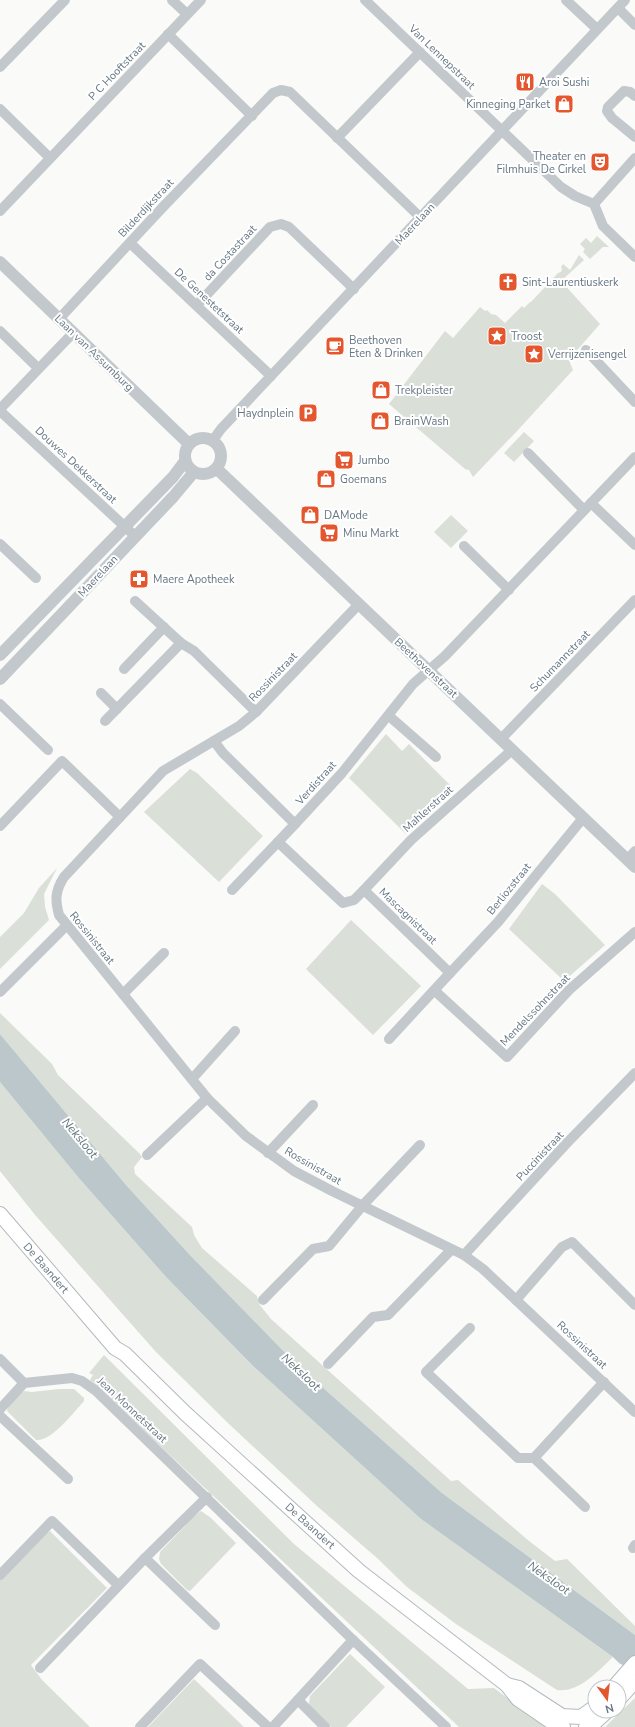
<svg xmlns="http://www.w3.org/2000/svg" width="635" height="1727" font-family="'Nunito Sans',sans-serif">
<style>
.green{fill:#dadfd7}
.water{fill:#bbc7cb}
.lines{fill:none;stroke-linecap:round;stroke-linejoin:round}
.secondary-casing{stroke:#b3babf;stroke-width:16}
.minor{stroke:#c3c8cc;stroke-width:10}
.tertiary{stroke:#c3c8cc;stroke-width:12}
.secondary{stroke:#fff;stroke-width:14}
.labels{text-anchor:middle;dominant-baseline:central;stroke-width:4;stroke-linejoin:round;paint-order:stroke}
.street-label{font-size:11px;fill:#657683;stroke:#fff}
.poi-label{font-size:11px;fill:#657683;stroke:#fff;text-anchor:start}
.water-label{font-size:12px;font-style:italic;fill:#60757c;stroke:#fff}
</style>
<rect width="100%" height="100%" fill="#fafaf8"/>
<g class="green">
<path d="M 597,236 L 609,247 L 603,247 L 590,259 L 583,252 L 585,249 L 580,244 L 586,238 L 591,243 Z"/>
<path d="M 579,255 L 584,260 L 561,281 L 600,324 L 572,356 L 570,363 L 573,370 L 517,431 L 473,477 L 469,470 L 465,469 L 389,404 L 445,331 L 453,338 L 480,307 L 485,311 L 487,310 L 491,314 L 496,315 L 505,323 L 522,306 L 524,308 L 530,302 L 531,302 L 558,273 L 561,272 L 562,269 L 561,267 L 563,264 L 570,270 Z"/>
<path d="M 524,432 L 534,441 L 514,462 L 504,453 Z"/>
<path d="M 451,515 L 468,531 L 451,548 L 434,532 Z"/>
<path d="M 386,734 L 402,751 L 409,744 L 455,790 L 406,834 L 349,778 Z"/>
<path d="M 190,769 L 197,773 L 263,836 L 219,882 L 144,812 Z"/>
<path d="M 57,868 L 44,894 L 45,907 L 49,920 L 0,969 L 0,937 L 24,913 L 39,888 Z"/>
<path d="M 542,884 L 555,894 L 605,945 L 564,981 L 509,929 Z"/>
<path d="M 351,920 L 421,986 L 373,1035 L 306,969 Z"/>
<path d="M 0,1013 L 52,1064 L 58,1075 L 140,1154 L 142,1157 L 134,1167 L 135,1174 L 192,1227 L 194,1235 L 202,1248 L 257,1296 L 259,1304 L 271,1319 L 451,1481 L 458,1480 L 529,1541 L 555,1561 L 567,1559 L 635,1626 L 635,1635 L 442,1493 L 295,1363 L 189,1254 L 126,1185 L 0,1034 Z"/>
<path d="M 0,1082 L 78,1177 L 166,1277 L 252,1365 L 421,1519 L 613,1657 C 598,1671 579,1693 557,1690 L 456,1624 L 407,1587 L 377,1558 L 317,1506 L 229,1424 L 156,1352 L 36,1216 L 0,1171 Z"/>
<path d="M 104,1355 L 294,1544 L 468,1689 L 494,1688 L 546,1727 L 459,1727 L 90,1380 L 93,1375 L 89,1373 Z"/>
<path d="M 59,1389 L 74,1389 L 84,1398 L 84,1401 C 74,1412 51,1442 36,1440 L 7,1411 L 8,1406 L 15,1397 L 24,1391 L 32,1392 Z"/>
<path d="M 201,1511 L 211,1518 L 236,1543 L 190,1591 L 187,1590 L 161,1564 L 159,1559 L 160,1552 L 186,1525 L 185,1523 Z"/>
<path d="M 50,1531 L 107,1588 L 31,1665 L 42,1680 L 90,1727 L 0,1727 L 0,1580 L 40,1538 Z"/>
<path d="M 350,1654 L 385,1687 L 346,1727 L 331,1727 L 311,1707 L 309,1703 L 310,1696 Z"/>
<path d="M 194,1679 L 244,1727 L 148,1727 Z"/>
<path d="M 635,1698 L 635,1727 L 605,1727 Z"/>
</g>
<path class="water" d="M 0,1034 L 126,1185 L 189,1254 L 295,1363 L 442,1493 L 635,1635 L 635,1672 L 619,1663 L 613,1657 L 421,1519 L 252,1365 L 166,1277 L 78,1177 L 0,1082 Z"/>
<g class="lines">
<g class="secondary-casing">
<g id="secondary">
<path d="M 0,1214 L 115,1348 L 125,1354 L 185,1413 L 359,1571 L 507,1685 L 518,1699 L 556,1725 L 563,1727"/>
<path d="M 507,1685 L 519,1688 L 562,1716 L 581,1717 L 595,1707"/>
<path d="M 614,1687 L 635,1663"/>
<path d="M 619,1699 L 635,1681"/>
<path d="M 586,1727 L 594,1723 L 607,1711"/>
</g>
</g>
<g class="minor">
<path d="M 172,0 L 187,14"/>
<path d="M 365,0 L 561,187 L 575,196 L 594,204 L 603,226 L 635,257"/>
<path d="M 566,0 L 597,29"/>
<path d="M 618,8 L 635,25"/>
<path d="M 168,34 L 252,116"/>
<path d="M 0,67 L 65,0"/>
<path d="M 635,96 L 630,92 L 624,91 L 608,107 L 607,111 L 612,118 L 635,137"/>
<path d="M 0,109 L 50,158"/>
<path d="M 337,138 L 420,52"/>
<path d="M 594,204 L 635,158"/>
<path d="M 0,211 L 201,0"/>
<path d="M 130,243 L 271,376"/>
<path d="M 197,305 L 270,227 L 281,224 L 289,227 L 354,289"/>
<path d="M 59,319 L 162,208 L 273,93 L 281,90 L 290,92 L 421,218"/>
<path d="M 0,331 L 38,368"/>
<path d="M 586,350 L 635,402"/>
<path d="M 0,409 L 73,333"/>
<path d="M 0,411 L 135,536"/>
<path d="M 213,440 L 221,429 L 625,0"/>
<path d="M 528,453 L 584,510"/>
<path d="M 591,503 L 635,545"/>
<path d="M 0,544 L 36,578"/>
<path d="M 464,546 L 509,590"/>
<path d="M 135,601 L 181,643 L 194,651 L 256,712"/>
<path d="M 359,604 L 256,712 L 239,726 L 163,771 L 64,877 C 55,891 55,900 59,915 L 207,1098 L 246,1136 L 294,1171 L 332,1191 L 464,1255 L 483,1269 L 516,1300 L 635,1412"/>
<path d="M 124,669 L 164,627"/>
<path d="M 101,693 L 117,709"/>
<path d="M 0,704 L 48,750"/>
<path d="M 389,716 L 436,757"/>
<path d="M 105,721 L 181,643"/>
<path d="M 501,739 L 635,600"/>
<path d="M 214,741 L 223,753 L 295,824 L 342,773 L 413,684 L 445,656 L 635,457"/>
<path d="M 295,824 L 278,842 L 343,903 L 354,900 L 364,890 L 450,973 L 389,1039"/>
<path d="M 0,826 L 62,761 L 120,817"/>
<path d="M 627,860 L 635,851"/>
<path d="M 232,890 L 278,842"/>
<path d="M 364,890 L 411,840 L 512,750"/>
<path d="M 450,973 L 498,922 L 583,818"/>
<path d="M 435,991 L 507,1057 L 569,990 L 635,932"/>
<path d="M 0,992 L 66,926"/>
<path d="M 123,994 L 164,953"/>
<path d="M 192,1079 L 235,1031"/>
<path d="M 268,1153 L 313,1105"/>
<path d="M 147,1155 L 207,1098"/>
<path d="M 464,1255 L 565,1145 L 635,1073"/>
<path d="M 263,1300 L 313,1249 L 329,1246 L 363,1205 L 420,1145"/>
<path d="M 516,1300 L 562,1247 L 572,1242 L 635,1305"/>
<path d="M 470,1328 L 426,1372 L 518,1458 L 534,1458 L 585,1507"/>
<path d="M 0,1359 L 24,1383"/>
<path d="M 328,1364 L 373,1317 L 388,1315 L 451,1250"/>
<path d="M 0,1409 L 24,1383 L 72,1378 L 82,1381 L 96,1391 L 353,1640 L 446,1727"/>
<path d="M 0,1416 L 68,1479"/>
<path d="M 534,1458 L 604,1382"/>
<path d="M 633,1548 L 635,1545"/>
<path d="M 145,1558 L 215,1625"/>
<path d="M 0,1575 L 52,1521 L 118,1585"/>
<path d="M 40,1668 L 145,1558 L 207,1497"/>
<path d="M 298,1700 L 325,1727"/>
<path d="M 140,1727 L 200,1664 L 268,1727"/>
<path d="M 273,1727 L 353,1640"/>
</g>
<g class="tertiary">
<path d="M 0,262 L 189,444"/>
<circle cx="203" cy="456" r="18"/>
<path d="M 217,469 L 635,867"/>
<path d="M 0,655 L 173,477 L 185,461"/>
<path d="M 0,679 L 173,497 L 194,472"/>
</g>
<use href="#secondary" class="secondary"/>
</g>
<defs>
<g id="restaurant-square" transform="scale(1)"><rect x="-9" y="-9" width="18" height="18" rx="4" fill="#e4572e" stroke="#fff"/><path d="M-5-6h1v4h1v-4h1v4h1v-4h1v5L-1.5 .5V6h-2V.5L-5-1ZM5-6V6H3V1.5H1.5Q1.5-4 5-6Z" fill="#fff"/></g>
<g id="shop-square" transform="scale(1)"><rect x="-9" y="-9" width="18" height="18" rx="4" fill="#e4572e" stroke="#fff"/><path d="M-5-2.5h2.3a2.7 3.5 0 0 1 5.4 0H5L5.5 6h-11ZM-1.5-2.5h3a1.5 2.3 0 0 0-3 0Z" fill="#fff"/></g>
<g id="theatre-square" transform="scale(1)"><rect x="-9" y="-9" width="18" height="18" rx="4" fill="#e4572e" stroke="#fff"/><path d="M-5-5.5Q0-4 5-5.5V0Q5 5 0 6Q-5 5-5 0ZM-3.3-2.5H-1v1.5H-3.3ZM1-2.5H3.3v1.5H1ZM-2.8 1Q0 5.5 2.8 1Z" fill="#fff"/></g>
<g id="church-square" transform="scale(1)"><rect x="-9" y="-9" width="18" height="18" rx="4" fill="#e4572e" stroke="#fff"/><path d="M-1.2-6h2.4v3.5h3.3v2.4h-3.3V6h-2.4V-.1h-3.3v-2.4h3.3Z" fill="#fff"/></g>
<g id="sight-square" transform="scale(1)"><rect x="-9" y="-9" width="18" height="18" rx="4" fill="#e4572e" stroke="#fff"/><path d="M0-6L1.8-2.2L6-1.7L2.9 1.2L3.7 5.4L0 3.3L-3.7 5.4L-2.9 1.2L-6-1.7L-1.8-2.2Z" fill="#fff"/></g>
<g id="cafe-square" transform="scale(1)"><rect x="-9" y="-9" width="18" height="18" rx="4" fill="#e4572e" stroke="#fff"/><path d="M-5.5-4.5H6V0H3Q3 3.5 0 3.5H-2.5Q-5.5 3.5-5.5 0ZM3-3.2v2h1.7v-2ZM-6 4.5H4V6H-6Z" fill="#fff"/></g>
<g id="parking-square" transform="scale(1)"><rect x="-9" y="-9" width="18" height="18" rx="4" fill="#e4572e" stroke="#fff"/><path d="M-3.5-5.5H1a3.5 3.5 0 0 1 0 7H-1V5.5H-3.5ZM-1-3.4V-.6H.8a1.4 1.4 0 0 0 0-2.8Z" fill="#fff"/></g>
<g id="supermarket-square" transform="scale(1)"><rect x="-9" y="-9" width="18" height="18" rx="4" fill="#e4572e" stroke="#fff"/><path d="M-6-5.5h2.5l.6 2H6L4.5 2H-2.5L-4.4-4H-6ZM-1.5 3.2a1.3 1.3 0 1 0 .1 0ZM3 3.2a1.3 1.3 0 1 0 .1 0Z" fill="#fff"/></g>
<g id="pharmacy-square" transform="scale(1)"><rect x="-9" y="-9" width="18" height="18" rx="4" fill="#e4572e" stroke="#fff"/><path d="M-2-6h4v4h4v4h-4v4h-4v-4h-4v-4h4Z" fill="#fff"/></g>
</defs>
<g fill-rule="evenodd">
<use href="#restaurant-square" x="525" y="82"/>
<use href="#shop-square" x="564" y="104"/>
<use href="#theatre-square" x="600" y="162"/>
<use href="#church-square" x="508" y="282"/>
<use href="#sight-square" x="497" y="336"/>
<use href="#cafe-square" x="335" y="346"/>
<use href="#sight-square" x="534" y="354"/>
<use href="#shop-square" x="381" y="390"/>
<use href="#parking-square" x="308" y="413"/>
<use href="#shop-square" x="380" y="421"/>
<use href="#supermarket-square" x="344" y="460"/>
<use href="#shop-square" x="326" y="479"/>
<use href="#shop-square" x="310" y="515"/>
<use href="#supermarket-square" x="329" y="533"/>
<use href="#pharmacy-square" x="139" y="579"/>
</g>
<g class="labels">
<g class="street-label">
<text transform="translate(442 57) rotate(44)">Van Lennepstraat</text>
<text transform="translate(117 71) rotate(-46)">P C Hooftstraat</text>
<text transform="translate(146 208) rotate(-47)">Bilderdijkstraat</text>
<text transform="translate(415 224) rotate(-47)">Maerelaan</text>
<text transform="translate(230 253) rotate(-47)">da Costastraat</text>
<text transform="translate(209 301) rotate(43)">De Genestetstraat</text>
<text transform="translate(94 353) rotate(44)">Laan van Assumburg</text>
<text transform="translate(76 465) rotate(43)">Douwes Dekkerstraat</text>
<text transform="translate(98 576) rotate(-47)">Maerelaan</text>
<text transform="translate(560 661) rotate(-46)">Schumannstraat</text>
<text transform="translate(426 668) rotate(43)">Beethovenstraat</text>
<text transform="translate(273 677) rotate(-46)">Rossinistraat</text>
<text transform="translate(316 783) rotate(-48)">Verdistraat</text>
<text transform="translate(428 809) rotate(-42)">Mahlerstraat</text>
<text transform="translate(509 889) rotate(-51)">Berliozstraat</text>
<text transform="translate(408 916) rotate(44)">Mascagnistraat</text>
<text transform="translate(92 938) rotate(51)">Rossinistraat</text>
<text transform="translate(535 1010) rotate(-46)">Mendelssohnstraat</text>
<text transform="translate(540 1156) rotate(-47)">Puccinistraat</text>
<text transform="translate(313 1166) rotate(30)">Rossinistraat</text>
<text transform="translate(46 1268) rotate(49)">De Baandert</text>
<text transform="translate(582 1345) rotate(43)">Rossinistraat</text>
<text transform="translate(132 1410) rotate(43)">Jean Monnetstraat</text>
<text transform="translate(310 1526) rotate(42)">De Baandert</text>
</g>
<g class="poi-label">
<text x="539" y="82">Aroi Sushi</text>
<text x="550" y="104" text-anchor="end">Kinneging Parket</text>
<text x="586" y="156" text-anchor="end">Theater en<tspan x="586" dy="13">Filmhuis De Cirkel</tspan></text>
<text x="522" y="282">Sint-Laurentiuskerk</text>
<text x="511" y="336">Troost</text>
<text x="349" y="340">Beethoven<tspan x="349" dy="13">Eten &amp; Drinken</tspan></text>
<text x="548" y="354">Verrijzenisengel</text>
<text x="395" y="390">Trekpleister</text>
<text x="294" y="413" text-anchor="end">Haydnplein</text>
<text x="394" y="421">BrainWash</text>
<text x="358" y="460">Jumbo</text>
<text x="340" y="479">Goemans</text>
<text x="324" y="515">DAMode</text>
<text x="343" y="533">Minu Markt</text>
<text x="153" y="579">Maere Apotheek</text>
</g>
<g class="water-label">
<text transform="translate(80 1138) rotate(50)">Neksloot</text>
<text transform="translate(301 1372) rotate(43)">Neksloot</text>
<text transform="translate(549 1578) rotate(35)">Neksloot</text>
</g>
</g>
<g transform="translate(607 1699) rotate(165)"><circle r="19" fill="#ffffff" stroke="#c1c8cd"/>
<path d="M0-3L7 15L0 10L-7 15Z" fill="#e4572e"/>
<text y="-6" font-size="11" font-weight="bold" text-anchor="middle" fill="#657683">N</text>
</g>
</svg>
